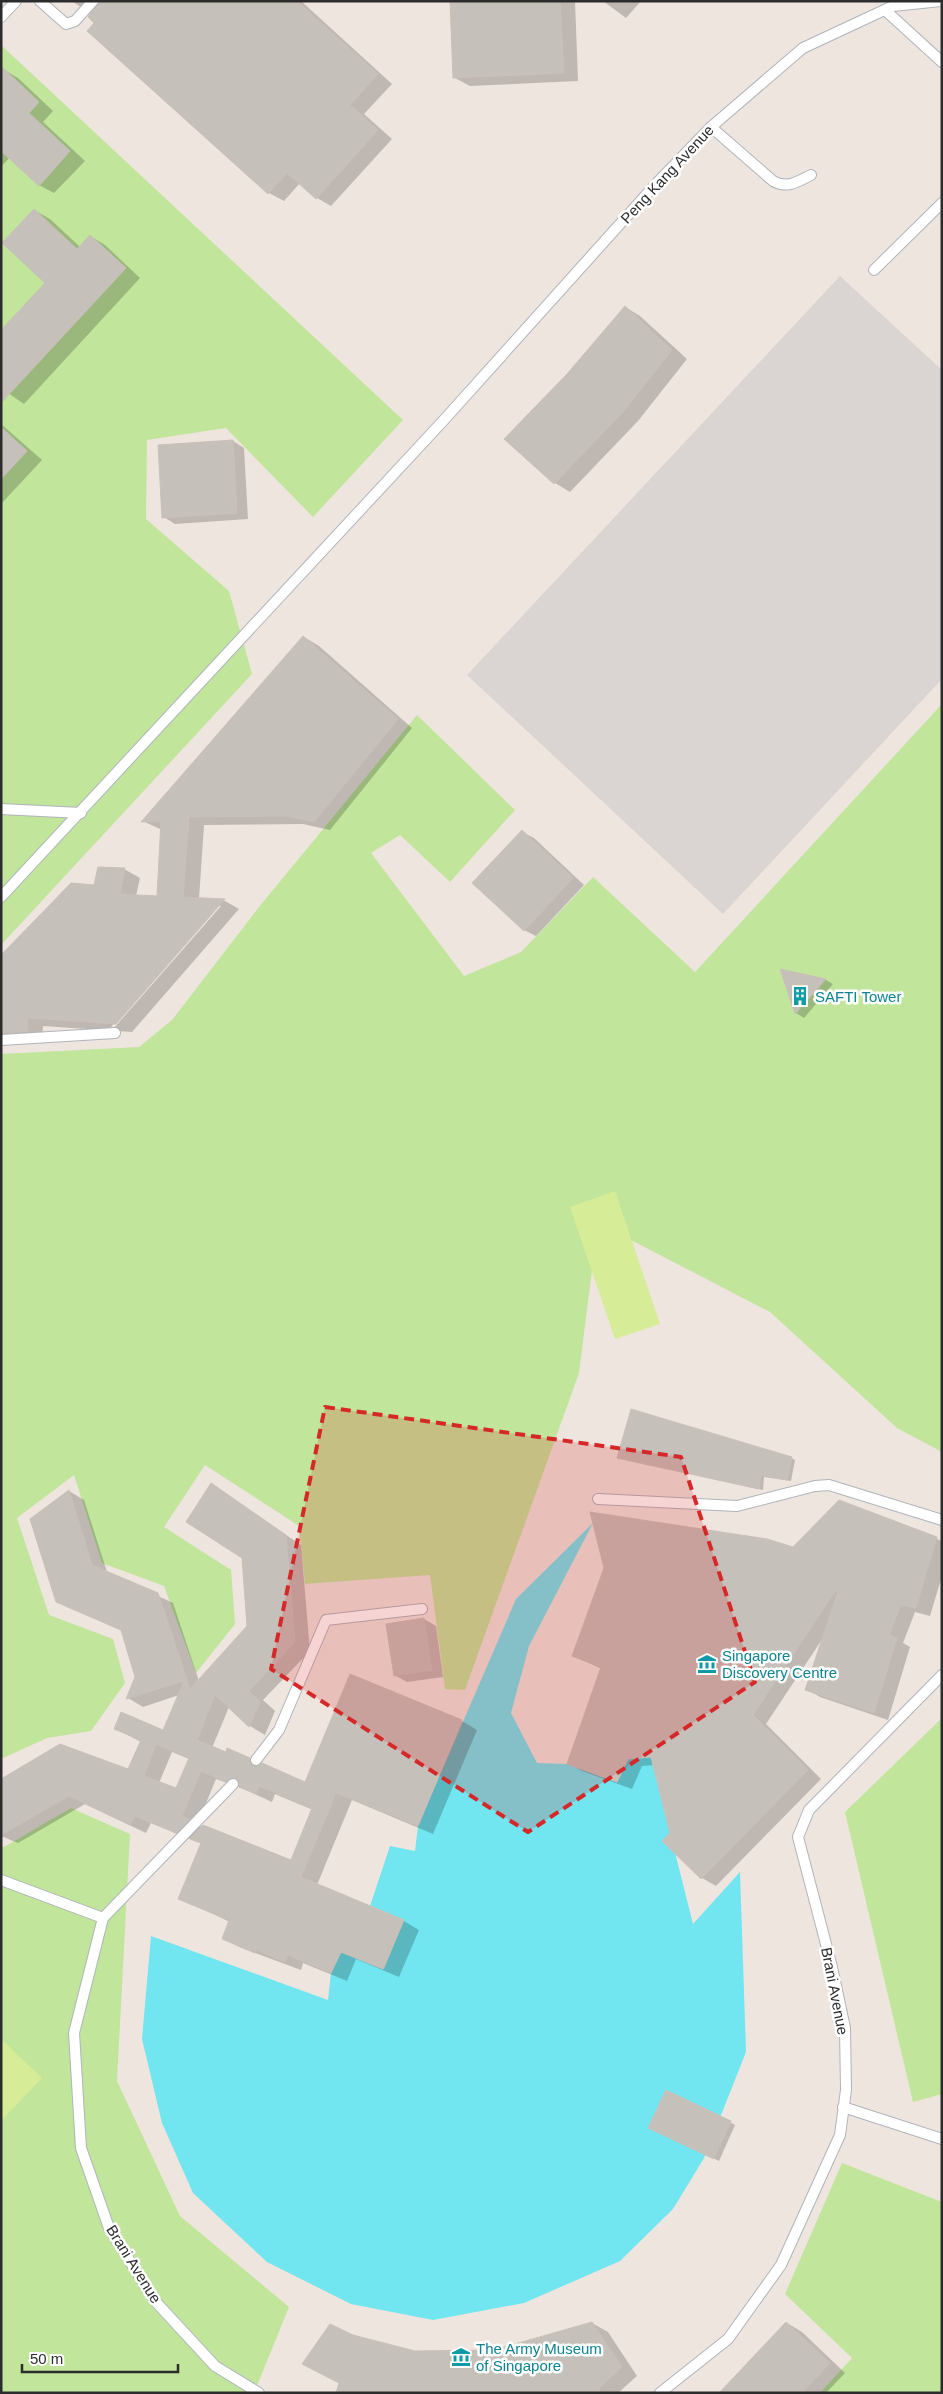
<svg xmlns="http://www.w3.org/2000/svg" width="943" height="2394" font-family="Helvetica,sans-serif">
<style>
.green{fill:#c1e59b}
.pitch{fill:#d7ec96}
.plaza{fill:#dad5d2}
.water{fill:#71e5f0}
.shadow{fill:#0003;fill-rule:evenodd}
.building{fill:#c6c0ba;stroke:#cac0b8;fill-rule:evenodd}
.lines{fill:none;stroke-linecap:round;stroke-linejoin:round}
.lane-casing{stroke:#afb4bc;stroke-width:12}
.lane{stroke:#fff;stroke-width:10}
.marked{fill:#d62828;fill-opacity:0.2;stroke:#d62828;stroke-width:4;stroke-dasharray:10 6;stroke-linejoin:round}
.labels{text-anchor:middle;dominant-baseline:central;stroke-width:5;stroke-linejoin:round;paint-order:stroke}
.street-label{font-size:15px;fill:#2c2c2c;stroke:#fff}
.culture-label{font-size:15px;fill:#0d838f;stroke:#fff;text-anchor:start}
</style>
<rect width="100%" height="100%" fill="#eee5df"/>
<g class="green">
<path d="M 1,45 L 403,420 L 313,517 L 226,428 L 147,440 L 146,519 L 229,591 L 252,674 L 1,945 Z"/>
<path d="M 942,704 L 942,1452 L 897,1428 L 770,1312 L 598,1223 L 579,1373 L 465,1690 L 445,1689 L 430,1575 L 305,1584 L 299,1526 L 205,1465 L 164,1527 L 231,1570 L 235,1624 L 196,1673 L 164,1586 L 102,1563 L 74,1475 L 17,1518 L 49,1615 L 113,1639 L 125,1683 L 91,1731 L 47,1738 L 1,1759 L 1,1054 L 139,1047 L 172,1020 L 259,907 L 417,715 L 515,810 L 450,882 L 400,835 L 371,853 L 464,976 L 521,952 L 593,877 L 695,972 Z"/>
<path d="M 942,1718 L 942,2094 L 913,2102 L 845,1812 Z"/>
<path d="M 71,1808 L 130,1834 L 117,2081 L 180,2216 L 289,2307 L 254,2393 L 1,2393 L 1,1846 L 4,1847 Z"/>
<path d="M 842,2163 L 942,2202 L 942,2393 L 820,2393 L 852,2358 L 785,2294 Z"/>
</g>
<g class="pitch">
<path d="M 615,1191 L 660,1324 L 615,1339 L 570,1207 Z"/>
<path d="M 1,2039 L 42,2078 L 1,2121 Z"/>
</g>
<path class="plaza" d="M 840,276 L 942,370 L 942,679 L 723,914 L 467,675 Z"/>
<path class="water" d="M 593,1523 L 529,1646 L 511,1713 L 537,1763 L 567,1764 L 617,1782 L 628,1759 L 651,1757 L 693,1924 L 740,1872 L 746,2052 L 704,2158 L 673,2209 L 620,2261 L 524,2303 L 433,2320 L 351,2304 L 267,2262 L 193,2193 L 162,2123 L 142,2039 L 151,1936 L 328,2000 L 331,1973 L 341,1952 L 384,1969 L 404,1920 L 370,1906 L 390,1846 L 415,1851 L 418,1826 L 516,1599 Z"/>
<g class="shadow">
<path d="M 72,1 L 301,1 L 392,84 L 364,114 L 392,139 L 331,206 L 317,198 L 300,183 L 284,201 L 269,193 L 96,23 L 92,15 Z"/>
<path d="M 451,1 L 575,1 L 578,81 L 470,86 L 455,78 Z"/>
<path d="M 603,1 L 641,1 L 626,18 Z"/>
<path d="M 3,69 L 18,78 L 53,111 L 43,122 L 85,161 L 54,193 L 39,185 L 10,157 L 1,167 Z"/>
<path d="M 34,210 L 50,219 L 80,247 L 90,236 L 105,245 L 140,278 L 24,404 L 1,388 L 47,283 Z"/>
<path d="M 625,307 L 640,316 L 687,359 L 638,421 L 570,492 L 555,483 L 506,439 L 568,374 Z"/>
<path d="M 1,424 L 42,460 L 1,504 Z"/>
<path d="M 233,441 L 244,448 L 248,519 L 175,524 L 164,517 Z"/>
<path d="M 304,637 L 319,646 L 412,728 L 330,830 L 303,824 L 204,825 L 199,899 L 225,901 L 239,909 L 132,1032 L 43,1026 L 42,1040 L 1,1042 L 1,956 L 95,886 L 124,869 L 140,878 L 136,896 L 158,897 L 162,830 L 143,821 ZM 218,906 L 221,906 L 113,1029 L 111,1027 Z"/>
<path d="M 522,832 L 534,838 L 584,885 L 536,936 L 524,930 Z"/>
<path d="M 782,971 L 826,980 L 833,984 L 804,1018 L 796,1013 Z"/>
<path d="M 618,1457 L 791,1458 L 795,1460 L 791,1481 L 764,1477 L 763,1490 Z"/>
<path d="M 211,1485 L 301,1545 L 310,1651 L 263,1700 L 275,1711 L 265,1735 L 250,1726 L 229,1707 L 212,1748 L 249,1759 L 305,1784 L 351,1675 L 462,1721 L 477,1730 L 433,1834 L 352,1800 L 317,1885 L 404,1921 L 419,1930 L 399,1977 L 356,1959 L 347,1981 L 303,1963 L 301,1970 L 239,1947 L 223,1938 L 230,1922 L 179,1898 L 202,1844 L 151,1823 L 146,1833 L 85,1804 L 18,1843 L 1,1836 L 1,1781 L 129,1771 L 141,1742 L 116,1729 L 164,1732 L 179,1695 L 143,1707 L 128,1698 L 136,1677 L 122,1631 L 57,1601 L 69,1491 L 84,1500 L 107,1572 L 173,1603 L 199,1681 L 249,1627 L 243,1557 ZM 172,1752 L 189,1759 L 177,1789 L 159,1783 ZM 216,1779 L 244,1789 L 272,1802 L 275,1794 L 313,1810 L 291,1862 L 197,1825 Z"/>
<path d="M 839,1502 L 942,1541 L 942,1576 L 930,1616 L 915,1612 L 903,1643 L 910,1647 L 888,1720 L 820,1697 L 807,1689 L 823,1638 L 766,1724 L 821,1779 L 716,1886 L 702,1878 L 664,1841 L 672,1834 L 655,1765 L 642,1766 L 632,1789 L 582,1771 L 568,1763 L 602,1669 L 573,1656 L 793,1549 Z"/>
<path d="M 424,1619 L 436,1626 L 443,1677 L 407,1682 L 396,1676 Z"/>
<path d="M 730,2122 L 735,2125 L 719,2161 L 654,2130 Z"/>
<path d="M 592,2323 L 608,2332 L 637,2376 L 618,2393 L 337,2393 L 353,2337 L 415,2352 L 495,2351 Z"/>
<path d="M 787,2323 L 802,2332 L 845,2373 L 826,2393 L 721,2393 Z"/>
</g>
<g class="building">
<path d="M 100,1 L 297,1 L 378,74 L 350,105 L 378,130 L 316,199 L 287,173 L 268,194 L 87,31 L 94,23 L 88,17 Z"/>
<path d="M 450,1 L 560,1 L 564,73 L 453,78 Z"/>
<path d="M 1,66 L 39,102 L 29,113 L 70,151 L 39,186 L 1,151 Z"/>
<path d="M 34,209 L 77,249 L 90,235 L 126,268 L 1,403 L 1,330 L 45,283 L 2,243 Z"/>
<path d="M 625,306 L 672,350 L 623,412 L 554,484 L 504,439 L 567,374 Z"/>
<path d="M 1,427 L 27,451 L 1,479 Z"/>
<path d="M 233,440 L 237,513 L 162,518 L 158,445 Z"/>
<path d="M 303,636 L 398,719 L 314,822 L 287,816 L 189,817 L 183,897 L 225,899 L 116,1024 L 28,1018 L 27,1032 L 1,1033 L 1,955 L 71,883 L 94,885 L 98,867 L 125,868 L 120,894 L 157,896 L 161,821 L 141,822 Z"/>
<path d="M 522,830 L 573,878 L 524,931 L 472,883 Z"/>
<path d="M 780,969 L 826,979 L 795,1014 Z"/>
<path d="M 631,1409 L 792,1457 L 787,1480 L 761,1475 L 759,1489 L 617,1458 Z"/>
<path d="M 211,1483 L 286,1535 L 295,1642 L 249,1691 L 260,1702 L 249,1727 L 215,1695 L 197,1740 L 226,1752 L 227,1748 L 250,1758 L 250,1763 L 255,1767 L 262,1763 L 305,1782 L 350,1674 L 462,1720 L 418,1826 L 336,1793 L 301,1877 L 404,1920 L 383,1969 L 341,1952 L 331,1973 L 288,1955 L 285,1962 L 256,1950 L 255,1953 L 222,1939 L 229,1920 L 178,1899 L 201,1843 L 190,1839 L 203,1825 L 291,1860 L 312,1808 L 259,1786 L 256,1794 L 239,1787 L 239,1782 L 235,1778 L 226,1782 L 201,1771 L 182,1816 L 190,1819 L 176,1833 L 135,1816 L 130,1825 L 69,1796 L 1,1835 L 1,1779 L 60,1744 L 128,1769 L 141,1740 L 114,1729 L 121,1712 L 163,1730 L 184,1681 L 126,1699 L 135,1677 L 121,1630 L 56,1602 L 30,1519 L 69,1490 L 92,1565 L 158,1593 L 190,1689 L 247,1626 L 242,1558 L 186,1522 ZM 156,1744 L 189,1758 L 176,1788 L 144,1776 Z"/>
<path d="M 839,1500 L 937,1537 L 916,1608 L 901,1605 L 889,1635 L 897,1638 L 874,1713 L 805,1690 L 838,1591 L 836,1590 L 753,1715 L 808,1770 L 701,1879 L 662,1841 L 670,1833 L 651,1757 L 628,1759 L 617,1782 L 567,1764 L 601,1667 L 572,1656 L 604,1568 L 590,1512 L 767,1539 L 793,1547 Z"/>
<path d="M 424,1618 L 432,1670 L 394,1676 L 386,1624 Z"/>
<path d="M 666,2090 L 731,2121 L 714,2159 L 648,2128 Z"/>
<path d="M 592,2322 L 622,2367 L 599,2388 L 599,2393 L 336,2393 L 339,2383 L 302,2364 L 330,2324 L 353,2335 L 415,2351 L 494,2350 Z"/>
<path d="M 786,2322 L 830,2363 L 802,2393 L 719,2393 Z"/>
</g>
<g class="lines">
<g class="lane-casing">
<g id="lane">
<path d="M 40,1 L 66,24 L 75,21 L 93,1"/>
<path d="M 885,10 L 942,62"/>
<path d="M 1,17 L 16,1"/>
<path d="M 711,127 L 773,181 C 787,189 797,182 811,175"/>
<path d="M 874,270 L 942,203"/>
<path d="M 1,809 L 81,813"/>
<path d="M 1,897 L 443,421 L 655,185 L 711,127 L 803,48 L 893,6 L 941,1"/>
<path d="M 1,1040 L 115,1033"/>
<path d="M 598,1499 L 737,1506 L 815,1486 L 829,1485 L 942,1520"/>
<path d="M 256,1760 L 279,1730 L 326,1620 L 422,1609"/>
<path d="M 233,1784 L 103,1918 L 74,2033 L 81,2148 L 109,2228 L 155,2301 L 215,2366 L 259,2393"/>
<path d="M 1,1880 L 103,1918"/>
<path d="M 843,2107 L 942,2139"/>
<path d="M 660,2393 L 728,2339 L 781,2265 L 840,2135 L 846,2090 L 845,2028 L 832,1967 L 798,1837 L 809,1810 L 942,1675"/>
</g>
</g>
<use href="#lane" class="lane"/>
</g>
<path class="marked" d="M 325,1407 L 681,1457 L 755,1682 L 528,1832 L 271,1669 Z"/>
<defs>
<g id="building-bare" transform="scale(1.5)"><path d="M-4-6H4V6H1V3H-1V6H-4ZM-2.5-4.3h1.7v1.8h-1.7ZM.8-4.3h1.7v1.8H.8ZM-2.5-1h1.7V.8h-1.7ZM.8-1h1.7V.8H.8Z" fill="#0f9aa8" stroke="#fff" stroke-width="2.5" paint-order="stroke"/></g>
<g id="museum-bare" transform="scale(1.5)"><path d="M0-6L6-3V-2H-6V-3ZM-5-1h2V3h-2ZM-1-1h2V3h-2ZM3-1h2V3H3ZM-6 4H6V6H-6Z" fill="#0f9aa8" stroke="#fff" stroke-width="2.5" paint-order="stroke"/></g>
</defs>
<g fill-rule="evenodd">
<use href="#building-bare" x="800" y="996"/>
<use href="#museum-bare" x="707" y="1664"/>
<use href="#museum-bare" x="461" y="2357"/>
</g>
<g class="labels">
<g class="street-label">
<text transform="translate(667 174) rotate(-47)">Peng Kang Avenue</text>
<text transform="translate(835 1991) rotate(79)">Brani Avenue</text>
<text transform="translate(134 2264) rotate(58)">Brani Avenue</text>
</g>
<g class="culture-label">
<text x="815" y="996">SAFTI Tower</text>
<text x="722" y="1655">Singapore<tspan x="722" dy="17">Discovery Centre</tspan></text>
<text x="476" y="2348">The Army Museum<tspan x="476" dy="17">of Singapore</tspan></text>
</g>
</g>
<rect width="943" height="2394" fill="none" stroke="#2c2c2c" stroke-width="5"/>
<path d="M22 2364v8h156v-8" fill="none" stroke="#2c2c2c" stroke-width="2.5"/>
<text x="30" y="2364" font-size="15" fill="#2c2c2c" stroke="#ffffff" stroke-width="4" paint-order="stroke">50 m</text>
</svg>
